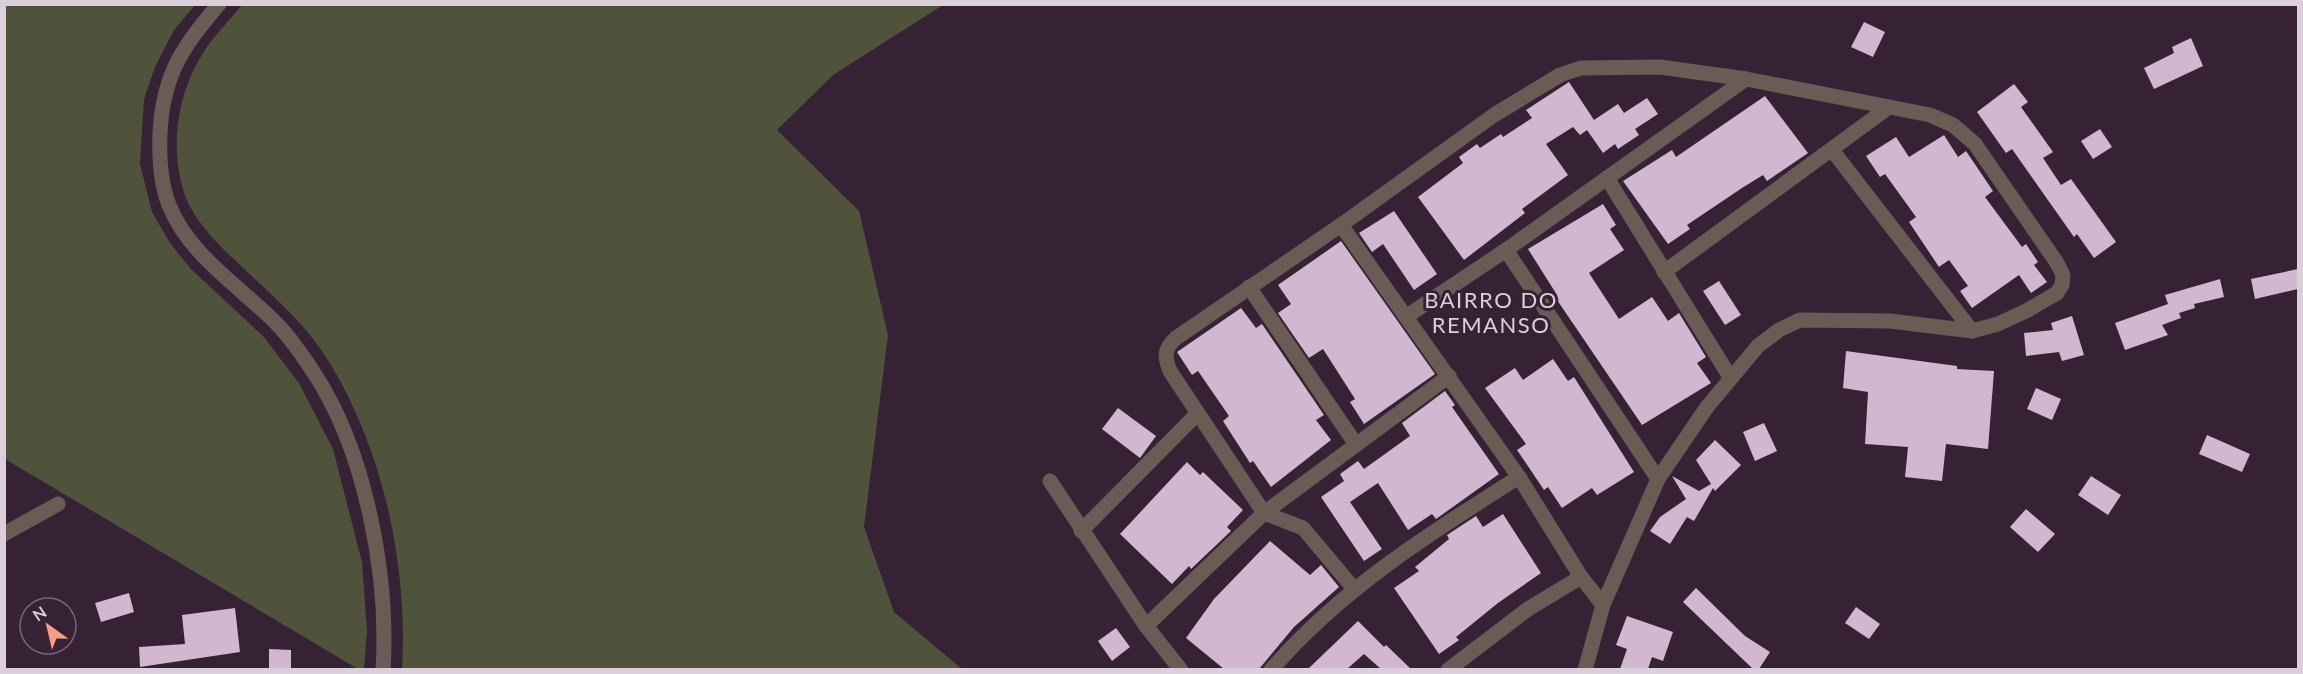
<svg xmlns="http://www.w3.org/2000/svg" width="2303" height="674" font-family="Lato,sans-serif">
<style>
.green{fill:#4f533b}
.building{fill:#d2b7d0}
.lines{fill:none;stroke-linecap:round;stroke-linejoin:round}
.minor{stroke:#695c55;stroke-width:15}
.labels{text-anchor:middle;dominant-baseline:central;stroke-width:6;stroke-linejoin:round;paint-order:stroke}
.neighbourhood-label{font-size:22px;letter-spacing:1.5px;fill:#dccfdc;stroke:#362135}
</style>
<rect width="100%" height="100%" fill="#362135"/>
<g class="green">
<path d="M 5,4 L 195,5 L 174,30 L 155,67 L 144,99 L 140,164 L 152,212 L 170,243 L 191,269 L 263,336 L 299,383 L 333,449 L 362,562 L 367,631 L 364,669 L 358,669 L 5,459 Z"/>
<path d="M 242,5 L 943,5 L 833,75 L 777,130 L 859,211 L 888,335 L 864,527 L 894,612 L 962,669 L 402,669 C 408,567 384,453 331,365 C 308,326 275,298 243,268 C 222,248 197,225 186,198 C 168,150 177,92 205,50 C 215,34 230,20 242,5 Z"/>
</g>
<g class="building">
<path d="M 1864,22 L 1885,32 L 1873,57 L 1851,47 Z"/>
<path d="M 2191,38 L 2203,66 L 2154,89 L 2144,68 L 2174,53 L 2172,47 Z"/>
<path d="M 1569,82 L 1594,120 L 1618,104 L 1624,113 L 1647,98 L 1658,114 L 1635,129 L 1639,135 L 1618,149 L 1615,144 L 1603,153 L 1587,130 L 1580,135 L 1573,127 L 1546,144 L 1568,175 L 1522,209 L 1525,213 L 1464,260 L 1418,197 L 1463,163 L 1459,157 L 1477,144 L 1480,148 L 1501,134 L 1503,137 L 1532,118 L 1526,110 Z"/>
<path d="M 2014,84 L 2028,102 L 2021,107 L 2053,152 L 2043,158 L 2061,185 L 2071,179 L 2116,242 L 2094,258 L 2077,234 L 2074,237 L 2012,149 L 2006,153 L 1977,112 Z"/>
<path d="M 1765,96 L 1808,153 L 1767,181 L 1763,175 L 1742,188 L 1687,225 L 1690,229 L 1668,244 L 1623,181 L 1672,150 L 1676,157 Z"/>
<path d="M 2100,129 L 2112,147 L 2093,159 L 2081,141 Z"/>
<path d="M 1944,135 L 1958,157 L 1966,151 L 1993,191 L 1985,197 L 2022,247 L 2026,244 L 2038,262 L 2034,265 L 2047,282 L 2031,293 L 2019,275 L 1972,308 L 1960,291 L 1968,286 L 1949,260 L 1939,267 L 1909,222 L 1916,217 L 1885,174 L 1880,177 L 1866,156 L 1896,137 L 1909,157 Z"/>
<path d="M 1603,204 L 1616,225 L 1610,229 L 1624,250 L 1589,273 L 1619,319 L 1652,297 L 1668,321 L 1679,313 L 1706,357 L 1697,363 L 1711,383 L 1642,425 L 1555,297 L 1557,295 L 1528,249 Z"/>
<path d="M 1394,211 L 1437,274 L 1414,290 L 1383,244 L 1372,252 L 1359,233 Z"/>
<path d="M 1341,241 L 1435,374 L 1364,424 L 1350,402 L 1355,399 L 1323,349 L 1309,358 L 1278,313 L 1291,304 L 1278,285 Z"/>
<path d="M 2298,269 L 2298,289 L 2255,299 L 2251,279 Z"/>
<path d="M 2220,279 L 2224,297 L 2194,304 L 2195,308 L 2179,313 L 2181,318 L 2162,325 L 2168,335 L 2125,350 L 2115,323 L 2168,304 L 2165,295 Z"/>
<path d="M 1719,281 L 1741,315 L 1725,325 L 1703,291 Z"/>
<path d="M 1241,308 L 1256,328 L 1262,324 L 1324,415 L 1316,420 L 1331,440 L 1271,487 L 1253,461 L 1250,463 L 1223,421 L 1229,416 L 1198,371 L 1192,375 L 1177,352 Z"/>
<path d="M 2072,316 L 2084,355 L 2062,361 L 2059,352 L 2026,356 L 2024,333 L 2053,330 L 2051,323 Z"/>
<path d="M 1846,351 L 1957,366 L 1957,369 L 1994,371 L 1988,449 L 1946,444 L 1942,481 L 1905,477 L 1908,447 L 1865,444 L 1868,392 L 1843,388 Z"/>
<path d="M 1553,359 L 1568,381 L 1574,377 L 1634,472 L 1597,495 L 1592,488 L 1562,508 L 1548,487 L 1544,490 L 1517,450 L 1526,444 L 1485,388 L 1515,368 L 1523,380 Z"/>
<path d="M 2036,388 L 2061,399 L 2052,420 L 2027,409 Z"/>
<path d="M 1445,391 L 1455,405 L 1452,407 L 1499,474 L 1436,519 L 1432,514 L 1408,530 L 1378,483 L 1350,502 L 1382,549 L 1364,561 L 1321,497 L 1344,481 L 1340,474 L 1358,461 L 1364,469 L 1410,436 L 1402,423 Z"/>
<path d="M 1118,408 L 1156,436 L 1140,458 L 1102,429 Z"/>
<path d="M 1764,423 L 1777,451 L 1755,461 L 1743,432 Z"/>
<path d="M 2207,435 L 2250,454 L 2242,472 L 2199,454 Z"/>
<path d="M 1715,440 L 1741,465 L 1715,491 L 1713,488 L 1694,521 L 1687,517 L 1670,544 L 1650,531 L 1660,517 L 1686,499 L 1672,476 L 1699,491 L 1711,484 L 1696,460 Z"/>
<path d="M 1187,462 L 1200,475 L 1203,472 L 1243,510 L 1227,527 L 1231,531 L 1191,569 L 1189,566 L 1172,584 L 1120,534 Z"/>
<path d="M 2091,476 L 2121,495 L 2108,515 L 2078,495 Z"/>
<path d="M 2026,509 L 2055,534 L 2038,552 L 2010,527 Z"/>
<path d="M 1503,514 L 1541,573 L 1498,603 L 1456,637 L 1459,640 L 1439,654 L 1394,588 L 1419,571 L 1415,567 L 1449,539 L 1447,535 L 1476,516 L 1483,527 Z"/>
<path d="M 1270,541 L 1310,575 L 1321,565 L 1339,587 L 1294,627 L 1259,669 L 1224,669 L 1186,638 L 1214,599 Z"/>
<path d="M 1696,588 L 1745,636 L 1770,652 L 1759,669 L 1753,669 L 1683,602 Z"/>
<path d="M 129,593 L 134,612 L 101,622 L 95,603 Z"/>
<path d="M 1856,607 L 1880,624 L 1869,639 L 1845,623 Z"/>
<path d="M 235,608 L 240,652 L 140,667 L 139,647 L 185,644 L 182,615 Z"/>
<path d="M 1627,616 L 1673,632 L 1663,661 L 1652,657 L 1648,669 L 1620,669 L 1627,649 L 1616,645 Z"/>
<path d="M 1358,621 L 1384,647 L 1386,645 L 1411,669 L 1381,669 L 1364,654 L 1347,669 L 1308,669 Z"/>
<path d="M 1116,628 L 1130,647 L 1112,661 L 1098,641 Z"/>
<path d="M 269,649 L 291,650 L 291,669 L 269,669 Z"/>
</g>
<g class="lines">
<g class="minor">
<path d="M 219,4 C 182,48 163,74 160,133 C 159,158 160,182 169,205 C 188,254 239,286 275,322 C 289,336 303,356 314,373 C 366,452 389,577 383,670"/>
<path d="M 1832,150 L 1972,331"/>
<path d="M 1607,178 L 1730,377"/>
<path d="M 1341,225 L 1519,477 L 1581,577 L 1603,605"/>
<path d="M 1506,250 L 1658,479"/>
<path d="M 1664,272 L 1889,107"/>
<path d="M 1249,287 L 1355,443"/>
<path d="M 1407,316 L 1506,250 L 1746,79"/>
<path d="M 1050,481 L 1146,626 L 1181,670"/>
<path d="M 1081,531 L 1198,413"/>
<path d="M 4,534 L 58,504"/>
<path d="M 1355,590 L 1303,528 L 1264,513 L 1170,371 C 1164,356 1164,349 1176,338 L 1341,225 L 1494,115 L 1560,75 L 1581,68 L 1660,67 L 1746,79 L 1930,115 L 1953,125 L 1975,144 L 2057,263 L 2063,275 L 2062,285 L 2057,293 L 2028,310 L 1998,324 L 1972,331 L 1890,321 L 1800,320 L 1779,330 L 1758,346 L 1707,407 L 1658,479 L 1603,605 L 1585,670"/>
<path d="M 1146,626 L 1264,513 L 1449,376"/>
<path d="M 1271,670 C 1341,589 1430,533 1519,477"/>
<path d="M 1448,670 L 1528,609 L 1581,577"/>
</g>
</g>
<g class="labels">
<g class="neighbourhood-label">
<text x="1491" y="299">BAIRRO DO<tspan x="1491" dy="25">REMANSO</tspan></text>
</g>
</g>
<rect width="2303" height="674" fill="none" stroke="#dccfdc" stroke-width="12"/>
<g transform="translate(48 626) rotate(326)"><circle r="28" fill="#362135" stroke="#786778" stroke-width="1.5"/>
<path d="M0-4.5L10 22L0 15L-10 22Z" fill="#f49e86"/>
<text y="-9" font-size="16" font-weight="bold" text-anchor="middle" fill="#dccfdc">N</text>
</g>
</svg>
